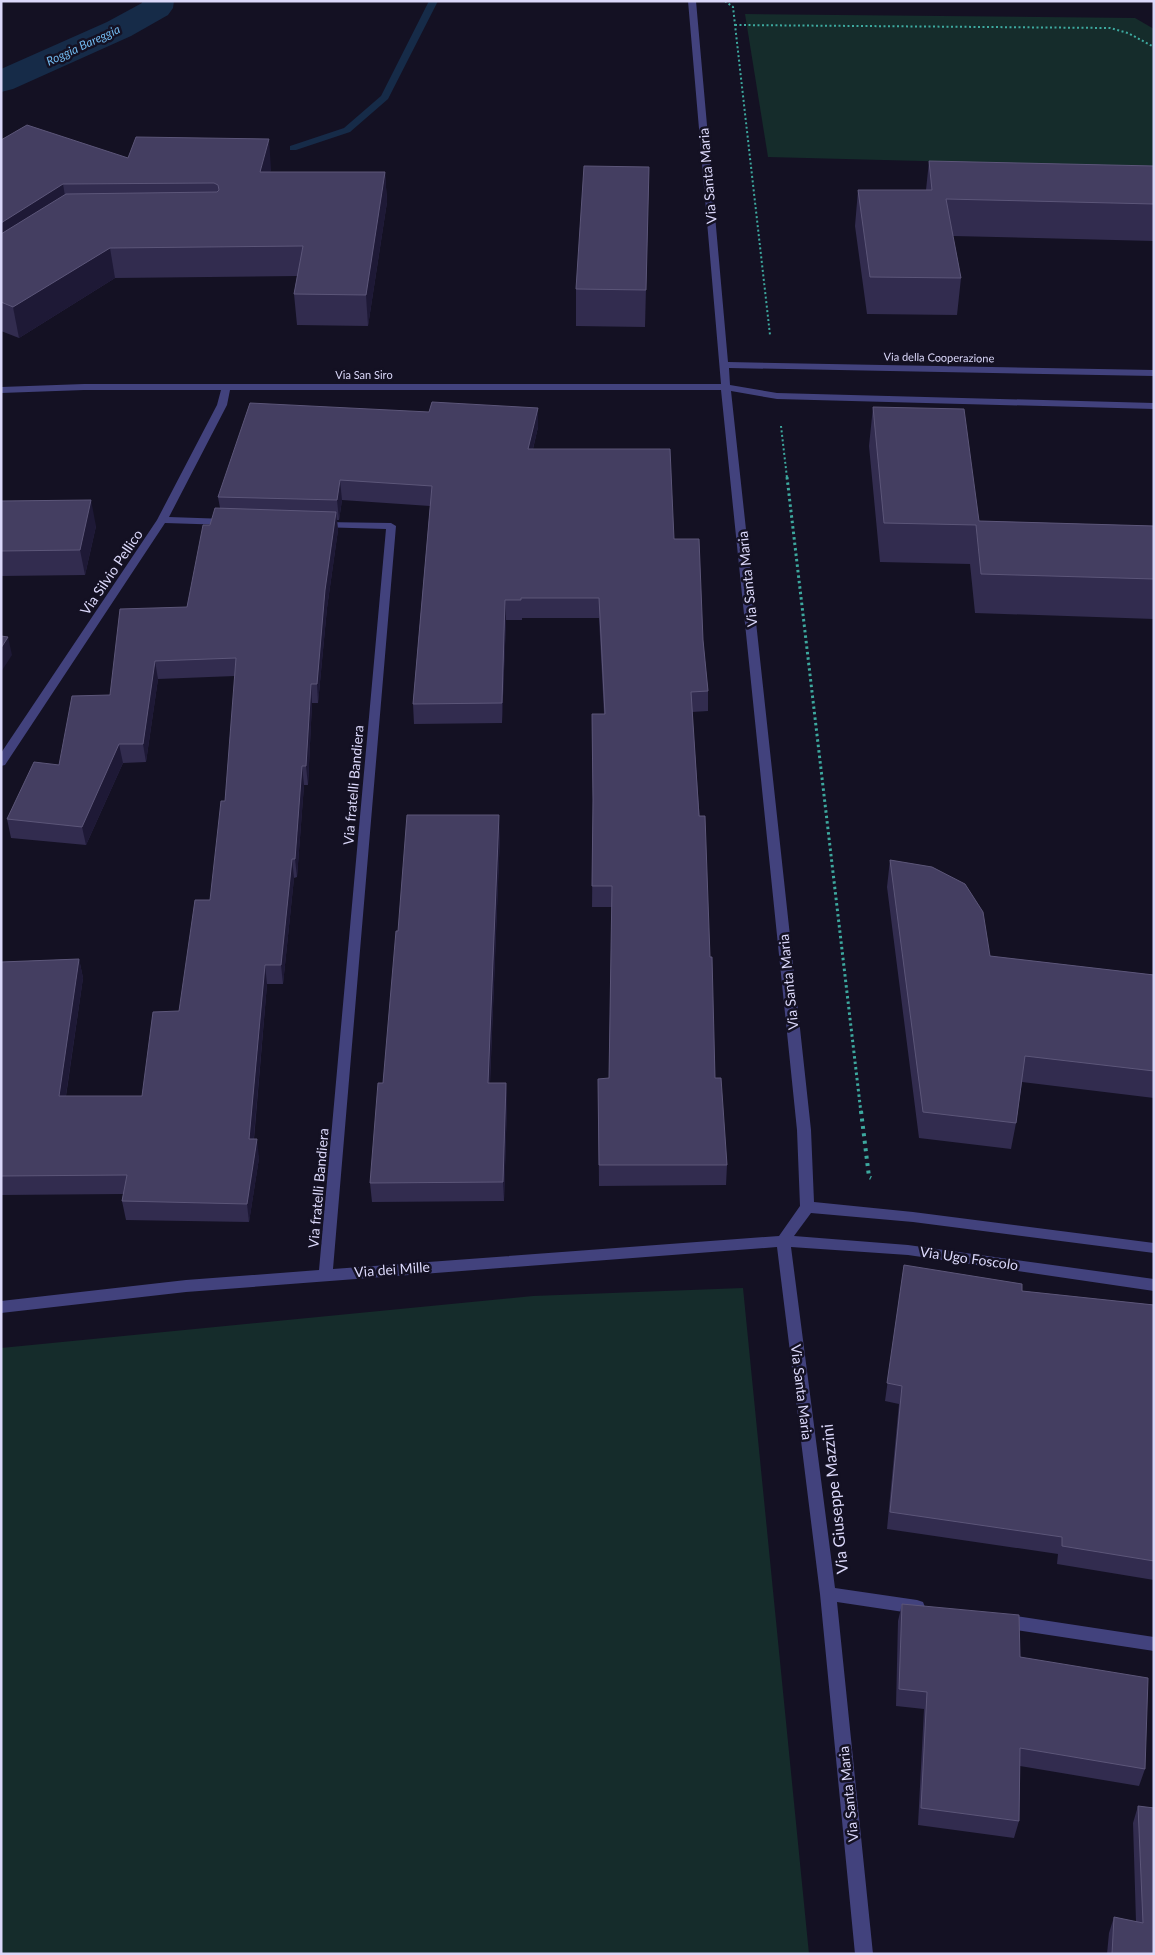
<svg xmlns="http://www.w3.org/2000/svg" width="1155" height="1955" font-family="Lato,sans-serif">
<style>
.green{fill:#152c2b}
.lines{fill:none;stroke-linecap:round;stroke-linejoin:round}
.stream{fill:#162b48;fill-rule:evenodd}
.canal{fill:#162b48;fill-rule:evenodd}
.path-far2{stroke:#3da99f;stroke-width:2;stroke-dasharray:2 2.5;stroke-linecap:butt}
.path-far1{stroke:#3da99f;stroke-width:3;stroke-dasharray:2.5 3;stroke-linecap:butt}
.path{stroke:#3da99f;stroke-width:4;stroke-dasharray:3 4.5;stroke-linecap:butt}
.minor{fill:#42427d;fill-rule:evenodd}
.wall{fill:#322c4f}
.shaded-wall{fill:#1e1936}
.building{fill:#443e61;stroke:#5c5679}
.labels{text-anchor:middle;dominant-baseline:central;stroke-width:5;stroke-linejoin:round;paint-order:stroke}
.far-street-label{font-size:11px;fill:#dbd8fa;stroke:#141123}
.far-water-label{font-size:12px;font-style:italic;fill:#72b9ee;stroke:#141123}
.street-label{font-size:14px;fill:#dbd8fa;stroke:#141123}
.near-street-label{font-size:16px;fill:#dbd8fa;stroke:#141123}
</style>
<rect width="100%" height="100%" fill="#141123"/>
<g class="green">
<path d="M 745,14 L 1135,18 L 1154,29 L 1154,167 L 768,157 Z"/>
<path d="M 743,1288 L 809,1954 L 1,1954 L 1,1348 L 533,1296 Z"/>
</g>
<g class="lines">
<path class="stream" d="M 429,1 L 438,1 L 388,99 L 350,132 L 296,150 L 290,150 L 290,146 L 344,128 L 381,96 Z"/>
<path class="canal" d="M 142,1 L 174,1 L 173,8 L 168,15 L 131,36 L 13,89 L 1,92 L 1,69 L 107,22 L 142,3 Z"/>
<g class="path-far2">
<path d="M 725,1 L 733,7 L 770,335"/>
<path d="M 735,25 L 1110,28 L 1128,33 L 1154,47"/>
<path d="M 781,426 L 787,478"/>
</g>
<path class="path-far1" d="M 787,477 L 861,1113"/>
<path class="path" d="M 861,1111 L 869,1177 L 871,1178"/>
<g class="minor">
<path d="M 688,1 L 696,1 L 728,362 L 1154,370 L 1154,376 L 729,368 L 730,385 L 777,393 L 1154,403 L 1154,409 L 777,399 L 731,391 L 811,1130 L 814,1202 L 913,1212 L 1154,1243 L 1154,1253 L 913,1222 L 811,1213 L 794,1236 L 908,1245 L 1154,1279 L 1154,1291 L 908,1255 L 791,1247 L 835,1588 L 917,1600 L 923,1602 L 925,1607 L 923,1612 L 917,1614 L 837,1602 L 873,1954 L 855,1954 L 820,1594 L 777,1247 L 186,1292 L 1,1313 L 1,1301 L 186,1280 L 319,1270 L 386,529 L 318,527 L 318,523 L 322,522 L 391,523 L 396,526 L 333,1269 L 779,1236 L 800,1206 L 797,1130 L 721,390 L 230,390 L 227,405 L 169,517 L 227,519 L 232,522 L 227,525 L 165,523 L 5,765 L 1,766 L 1,753 L 157,520 L 217,405 L 221,390 L 84,390 L 1,393 L 1,387 L 84,384 L 721,384 Z"/>
<path d="M 1003,1614 L 1154,1637 L 1154,1651 L 1003,1628 L 997,1626 L 995,1621 L 997,1616 Z"/>
</g>
</g>
<g class="wall">
<path d="M 1,140 L 128,158 L 271,169 L 270,172 L 385,172 L 387,202 L 368,326 L 297,325 L 294,294 L 297,276 L 115,278 L 19,338 L 1,331 Z"/>
<path d="M 929,161 L 1154,166 L 1154,241 L 953,236 L 961,278 L 957,315 L 867,314 L 855,226 L 858,190 L 926,190 Z"/>
<path d="M 649,167 L 645,327 L 576,326 L 576,289 Z"/>
<path d="M 873,407 L 979,521 L 1154,526 L 1154,619 L 975,613 L 970,564 L 880,562 L 869,446 Z"/>
<path d="M 538,408 L 538,427 L 533,449 L 674,539 L 703,640 L 708,691 L 708,711 L 692,712 L 710,957 L 715,1078 L 727,1165 L 726,1185 L 599,1186 L 598,1079 L 609,1078 L 612,907 L 592,907 L 593,814 L 592,714 L 604,714 L 599,618 L 522,618 L 522,620 L 506,620 L 502,723 L 414,724 L 413,704 L 430,506 L 342,500 L 339,520 L 337,520 L 338,530 L 327,608 L 318,703 L 312,703 L 308,785 L 304,785 L 297,877 L 294,878 L 283,984 L 267,984 L 254,1139 L 259,1158 L 249,1222 L 126,1220 L 122,1201 L 123,1194 L 1,1195 L 1,962 L 79,959 L 83,978 L 66,1096 L 142,1096 L 179,1011 L 210,900 L 225,801 L 235,676 L 158,679 L 146,762 L 123,763 L 86,845 L 11,838 L 7,819 L 59,765 L 110,695 L 187,607 L 210,525 L 220,508 L 218,497 L 429,412 Z"/>
<path d="M 1,501 L 96,526 L 85,575 L 1,576 Z"/>
<path d="M 500,834 L 490,1083 L 506,1083 L 507,1102 L 504,1201 L 372,1202 L 370,1183 L 383,1083 L 398,931 Z"/>
<path d="M 890,860 L 990,956 L 1154,975 L 1154,1098 L 1022,1082 L 1016,1123 L 1011,1149 L 919,1138 L 887,887 Z"/>
<path d="M 904,1265 L 1022,1291 L 1154,1305 L 1154,1580 L 1057,1564 L 1058,1554 L 887,1529 L 899,1404 L 885,1401 Z"/>
<path d="M 902,1604 L 1020,1657 L 1145,1769 L 1139,1786 L 1020,1766 L 1019,1821 L 1014,1838 L 918,1825 L 924,1709 L 896,1706 L 898,1621 Z"/>
<path d="M 1138,1806 L 1154,1954 L 1107,1954 L 1109,1933 L 1114,1917 L 1136,1922 L 1133,1823 Z"/>
</g>
<g class="shaded-wall">
<path d="M 269,139 L 271,169 L 262,202 L 260,172 Z"/>
<path d="M 385,172 L 387,202 L 368,326 L 366,295 Z"/>
<path d="M 63,184 L 68,214 L 1,257 L 1,223 Z"/>
<path d="M 110,248 L 115,278 L 19,338 L 13,307 Z"/>
<path d="M 538,408 L 538,427 L 528,469 L 528,449 Z"/>
<path d="M 340,480 L 342,500 L 339,520 L 337,500 Z"/>
<path d="M 91,500 L 96,526 L 85,575 L 80,550 Z"/>
<path d="M 336,512 L 338,530 L 327,608 L 318,703 L 317,684 L 325,590 Z"/>
<path d="M 505,600 L 506,620 L 502,723 L 502,703 Z"/>
<path d="M 8,637 L 12,655 L 1,672 L 1,648 Z"/>
<path d="M 155,661 L 158,679 L 146,762 L 143,744 Z"/>
<path d="M 311,684 L 312,703 L 308,785 L 306,766 Z"/>
<path d="M 119,744 L 123,763 L 86,845 L 82,827 Z"/>
<path d="M 302,766 L 304,785 L 297,877 L 295,859 Z"/>
<path d="M 499,815 L 500,834 L 489,1102 L 488,1083 Z"/>
<path d="M 292,859 L 294,878 L 283,984 L 281,965 Z"/>
<path d="M 79,959 L 83,978 L 63,1115 L 59,1096 Z"/>
<path d="M 265,965 L 267,984 L 252,1158 L 249,1139 Z"/>
<path d="M 506,1083 L 507,1102 L 504,1201 L 503,1182 Z"/>
<path d="M 257,1139 L 259,1158 L 249,1222 L 247,1204 Z"/>
</g>
<g class="building">
<path d="M 27,125 L 128,158 L 136,137 L 269,139 L 260,172 L 385,172 L 366,295 L 294,294 L 303,246 L 110,248 L 13,307 L 1,302 L 1,234 L 66,194 L 217,192 L 219,190 L 218,185 L 214,183 L 63,184 L 1,223 L 1,140 Z"/>
<path d="M 929,161 L 1154,166 L 1154,204 L 946,199 L 961,278 L 870,277 L 858,190 L 932,190 Z"/>
<path d="M 584,166 L 649,167 L 646,290 L 576,289 Z"/>
<path d="M 432,402 L 538,408 L 528,449 L 670,449 L 674,539 L 699,539 L 703,640 L 708,691 L 691,692 L 699,816 L 705,816 L 710,957 L 712,957 L 715,1078 L 721,1078 L 727,1165 L 599,1165 L 598,1079 L 609,1078 L 612,886 L 592,886 L 593,800 L 592,714 L 605,714 L 599,598 L 521,598 L 521,600 L 505,600 L 502,703 L 413,704 L 432,486 L 340,480 L 337,500 L 218,497 L 250,403 L 429,412 Z"/>
<path d="M 873,407 L 964,409 L 979,521 L 1154,526 L 1154,579 L 981,574 L 976,525 L 884,523 Z"/>
<path d="M 91,500 L 80,550 L 1,551 L 1,501 Z"/>
<path d="M 215,508 L 336,512 L 325,590 L 317,684 L 311,684 L 306,766 L 302,766 L 295,859 L 292,859 L 281,965 L 265,965 L 249,1139 L 257,1139 L 247,1204 L 122,1201 L 127,1175 L 1,1176 L 1,962 L 79,959 L 59,1096 L 142,1096 L 153,1012 L 179,1011 L 195,900 L 210,900 L 221,801 L 225,801 L 236,658 L 155,661 L 143,744 L 119,744 L 82,827 L 7,819 L 34,762 L 59,765 L 72,696 L 110,695 L 120,609 L 187,607 L 203,525 L 210,525 Z"/>
<path d="M 1,636 L 8,637 L 1,648 Z"/>
<path d="M 407,815 L 499,815 L 488,1083 L 506,1083 L 503,1182 L 370,1183 L 378,1083 L 383,1083 L 396,931 L 398,931 Z"/>
<path d="M 890,860 L 932,867 L 965,884 L 983,912 L 990,956 L 1154,975 L 1154,1071 L 1025,1056 L 1016,1123 L 923,1112 Z"/>
<path d="M 904,1265 L 1022,1284 L 1022,1291 L 1154,1305 L 1154,1561 L 1062,1546 L 1062,1537 L 890,1512 L 902,1386 L 887,1383 Z"/>
<path d="M 902,1604 L 1019,1615 L 1020,1657 L 1148,1678 L 1145,1769 L 1020,1748 L 1019,1821 L 921,1808 L 927,1692 L 899,1689 Z"/>
<path d="M 1138,1806 L 1154,1808 L 1154,1954 L 1112,1954 L 1114,1917 L 1143,1923 Z"/>
</g>
<g class="labels">
<g class="far-street-label">
<text transform="translate(939 357) rotate(1)">Via della Cooperazione</text>
<text x="364" y="374">Via San Siro</text>
</g>
<g class="far-water-label">
<text transform="translate(83 45) rotate(-25)">Roggia Bareggia</text>
</g>
<g class="street-label">
<text transform="translate(707 176) rotate(-95)">Via Santa Maria</text>
<text transform="translate(111 572) rotate(-56)">Via Silvio Pellico</text>
<text transform="translate(747 579) rotate(-96)">Via Santa Maria</text>
<text transform="translate(353 785) rotate(-85)">Via fratelli Bandiera</text>
<text transform="translate(788 982) rotate(-96)">Via Santa Maria</text>
<text transform="translate(318 1188) rotate(-85)">Via fratelli Bandiera</text>
<text transform="translate(969 1258) rotate(8)">Via Ugo Foscolo</text>
<text transform="translate(392 1269) rotate(-4)">Via dei Mille</text>
<text transform="translate(802 1392) rotate(83)">Via Santa Maria</text>
<text transform="translate(848 1794) rotate(-96)">Via Santa Maria</text>
</g>
<g class="near-street-label">
<text transform="translate(834 1499) rotate(-96)">Via Giuseppe Mazzini</text>
</g>
</g>
<rect width="1155" height="1955" fill="none" stroke="#dbd8fa" stroke-width="5"/>
</svg>
